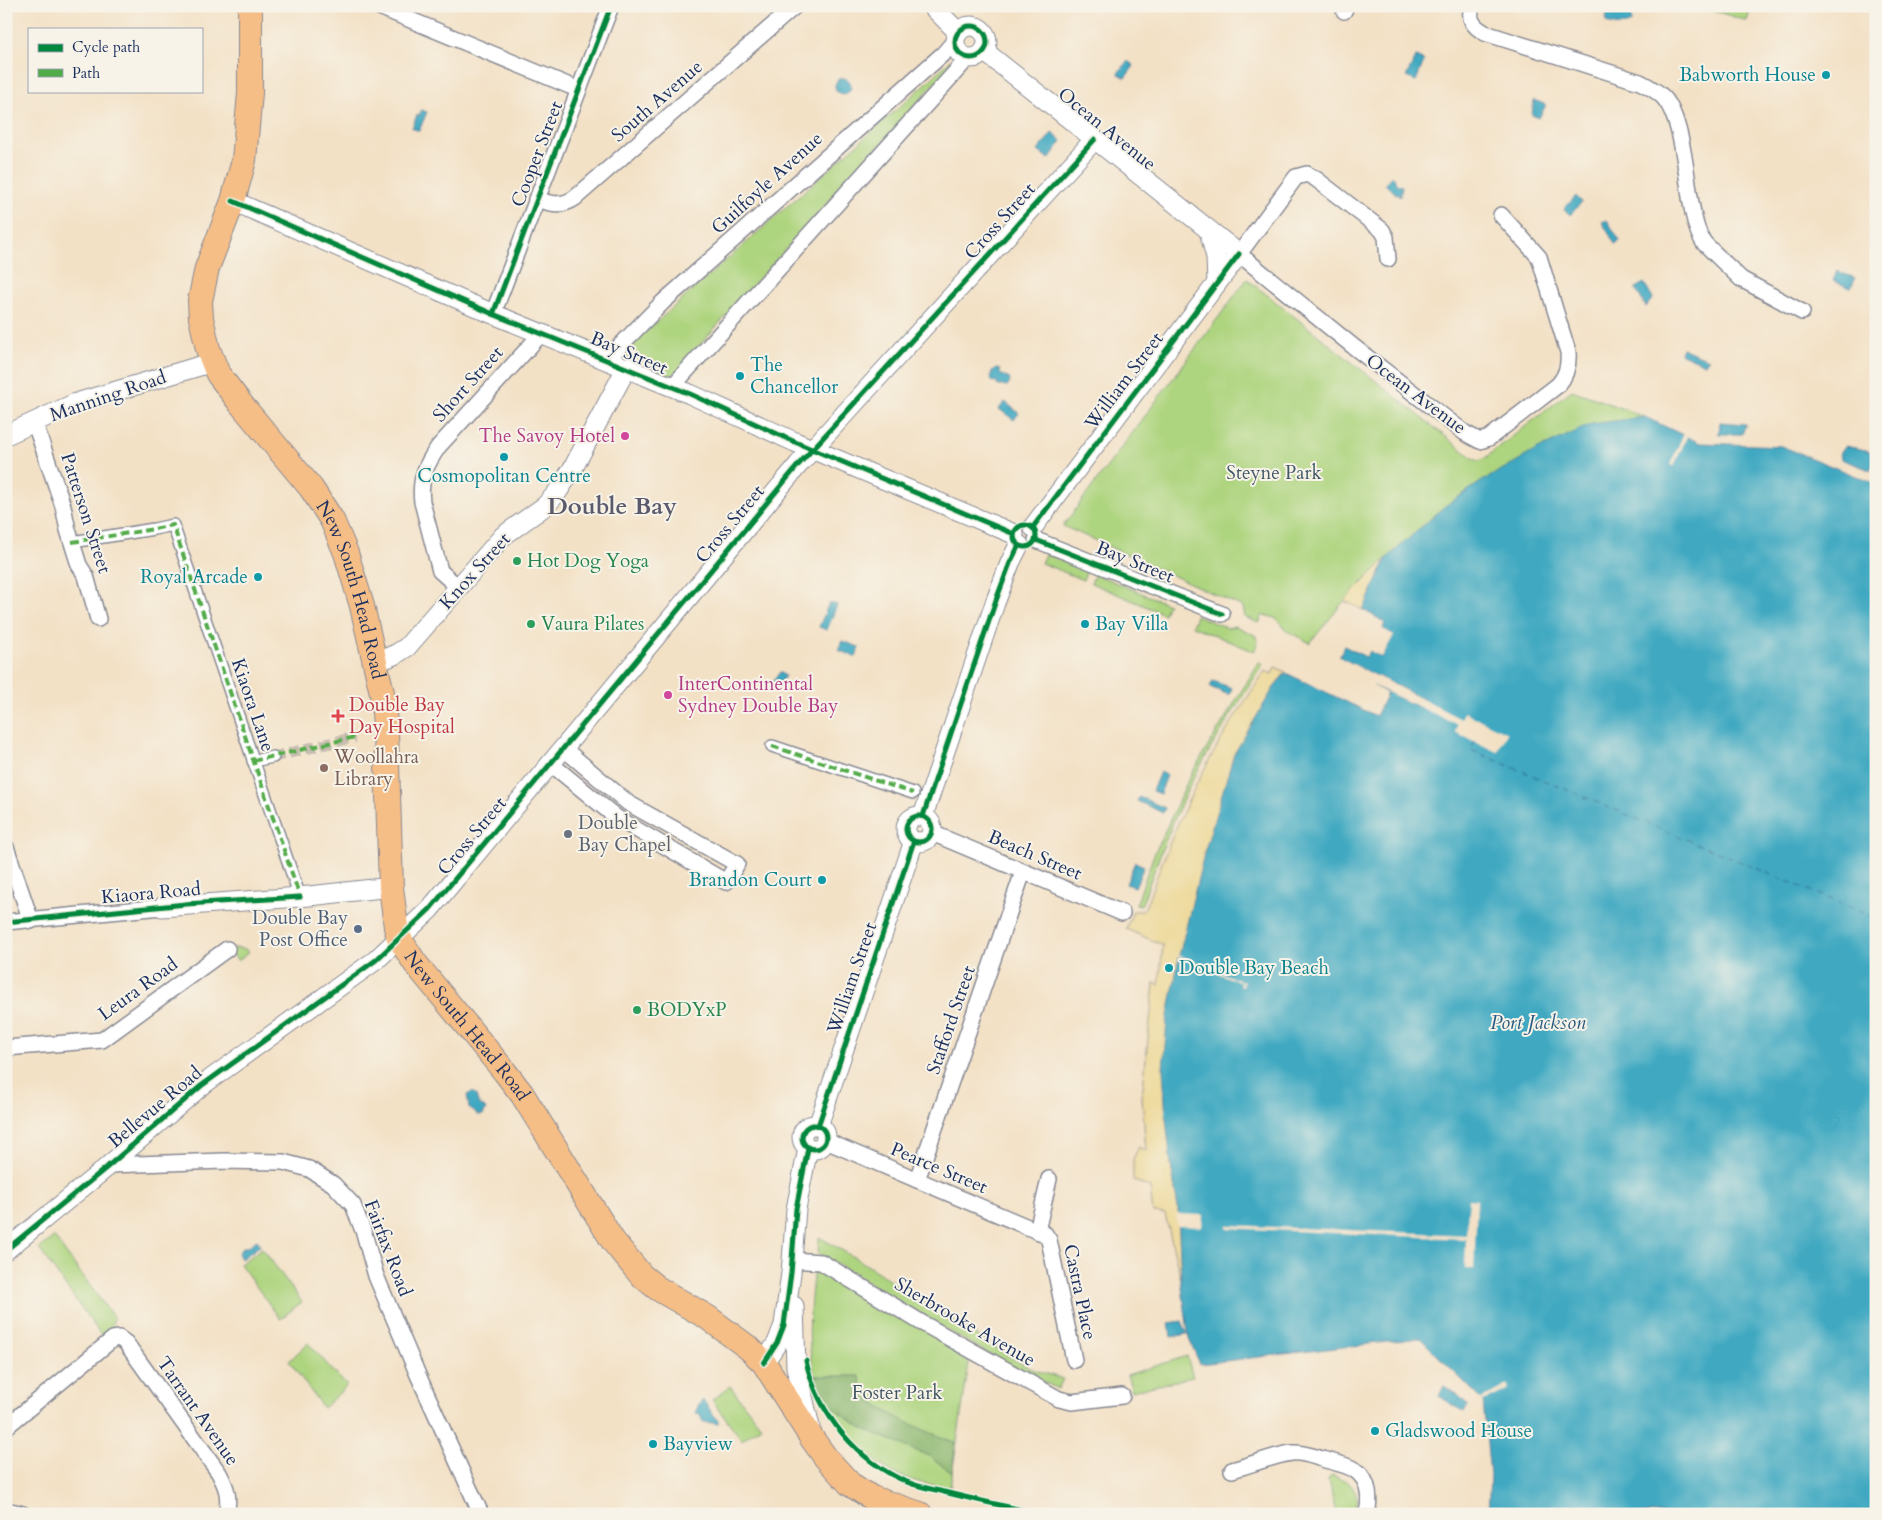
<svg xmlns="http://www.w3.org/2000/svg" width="1882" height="1520" font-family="Cardo,serif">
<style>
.green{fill:#add47e;stroke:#64826e}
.forest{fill:#8ab66d;stroke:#527266}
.sand{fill:#eeda9e;stroke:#84847e}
.water{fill:#41a9c1;stroke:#2e6c90}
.pier{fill:#f3e1c6}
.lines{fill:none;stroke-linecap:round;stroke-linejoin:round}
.ferry{stroke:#285a81;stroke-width:1;stroke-dasharray:6 5;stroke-linecap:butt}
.pedestrian-tunnel{stroke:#c8bdb1;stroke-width:11;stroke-dasharray:11 5.5;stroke-linecap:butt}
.pedestrian-casing{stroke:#878892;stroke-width:14}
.minor-casing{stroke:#878892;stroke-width:18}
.tertiary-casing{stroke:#878892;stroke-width:21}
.primary-casing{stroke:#878892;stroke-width:26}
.pedestrian{stroke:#fff;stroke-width:11}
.minor{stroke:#fff;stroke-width:15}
.tertiary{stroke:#fff;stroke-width:19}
.primary{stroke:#f6be87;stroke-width:24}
.quiet{stroke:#52ab49;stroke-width:4;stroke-dasharray:8 4;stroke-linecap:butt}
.cycleway-casing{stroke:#f7f3e8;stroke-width:8}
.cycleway{stroke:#00873e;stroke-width:5}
.culture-dot{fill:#0f9aa8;stroke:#f7f3e8;stroke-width:2}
.hotel-dot{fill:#d1479c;stroke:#f7f3e8;stroke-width:2}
.leisure-dot{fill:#2e9e5b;stroke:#f7f3e8;stroke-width:2}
.health-dot{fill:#e0444e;stroke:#f7f3e8;stroke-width:2}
.education-dot{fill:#8d6e63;stroke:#f7f3e8;stroke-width:2}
.worship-dot{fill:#6b7280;stroke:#f7f3e8;stroke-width:2}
.service-dot{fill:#5c6f8a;stroke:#f7f3e8;stroke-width:2}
.labels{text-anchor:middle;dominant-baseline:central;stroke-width:4;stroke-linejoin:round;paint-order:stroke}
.culture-label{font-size:19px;fill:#0d838f;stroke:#f7f3e8;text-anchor:start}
.street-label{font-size:19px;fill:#1b2f5e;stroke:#f7f3e8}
.hotel-label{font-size:19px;fill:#b23c85;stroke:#f7f3e8;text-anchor:end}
.park-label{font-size:19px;fill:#405866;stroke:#f7f3e8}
.leisure-label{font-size:19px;fill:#27864d;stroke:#f7f3e8;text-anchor:start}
.health-label{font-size:19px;fill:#be3a42;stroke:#f7f3e8;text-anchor:start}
.education-label{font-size:19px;fill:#785e54;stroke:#f7f3e8;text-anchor:start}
.worship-label{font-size:19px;fill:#5b616d;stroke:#f7f3e8;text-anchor:start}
.service-label{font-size:19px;fill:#4e5e75;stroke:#f7f3e8;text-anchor:end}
.water-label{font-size:20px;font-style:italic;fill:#285a81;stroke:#f7f3e8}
.district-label{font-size:24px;font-weight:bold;fill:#5a5a6c;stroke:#f7f3e8}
</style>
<rect width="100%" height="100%" fill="#f7f3e8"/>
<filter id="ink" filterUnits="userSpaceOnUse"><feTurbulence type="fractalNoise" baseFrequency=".02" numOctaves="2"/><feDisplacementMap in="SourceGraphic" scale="10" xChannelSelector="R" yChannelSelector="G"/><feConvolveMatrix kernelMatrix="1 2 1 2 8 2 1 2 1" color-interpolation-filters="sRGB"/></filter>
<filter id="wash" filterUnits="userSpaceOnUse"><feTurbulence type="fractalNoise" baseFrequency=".0096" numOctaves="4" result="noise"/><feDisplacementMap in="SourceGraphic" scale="20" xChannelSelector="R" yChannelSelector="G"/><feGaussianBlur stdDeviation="1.12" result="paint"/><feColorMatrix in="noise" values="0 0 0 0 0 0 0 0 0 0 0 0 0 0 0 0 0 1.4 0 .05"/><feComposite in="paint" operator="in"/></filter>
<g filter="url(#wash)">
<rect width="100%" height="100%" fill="#f3e1c6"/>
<g class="green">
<path d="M 1699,6 L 1752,6 L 1747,21 Z"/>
<path d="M 950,60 L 955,65 L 935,83 L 673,375 L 669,376 L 627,358 L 624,352 L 626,349 L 931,79 Z"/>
<path d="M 1247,279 L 1474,459 L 1479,461 L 1485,458 L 1572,390 L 1645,417 L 1592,424 L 1484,480 L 1445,506 L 1387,558 L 1344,601 L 1310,643 L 1285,630 L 1282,624 L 1277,619 L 1269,616 L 1261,616 L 1260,622 L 1258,623 L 1245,617 L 1243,607 L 1063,526 Z"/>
<path d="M 1045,554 L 1087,570 L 1083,580 L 1041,563 Z"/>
<path d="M 1095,574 L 1168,604 L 1164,614 L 1091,583 Z"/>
<path d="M 1196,615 L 1227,628 L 1235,626 L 1255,635 L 1258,641 L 1255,650 L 1253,651 L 1192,626 Z"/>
<path d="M 1259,662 L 1263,664 C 1239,702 1215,740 1193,779 C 1172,820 1157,863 1141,906 L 1136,905 L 1153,857 L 1189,778 Z"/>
<path d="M 235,948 L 245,949 L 249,952 L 238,961 L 230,951 Z"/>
<path d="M 54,1237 L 114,1318 L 110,1332 L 103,1338 L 39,1249 Z"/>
<path d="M 819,1237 L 862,1262 L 1015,1360 L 1032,1369 L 1063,1379 L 1058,1389 C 976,1351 899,1301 822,1255 L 818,1254 Z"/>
<path d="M 262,1248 L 302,1302 L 280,1319 L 240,1264 Z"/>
<path d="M 814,1268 L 820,1269 L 970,1356 L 950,1488 C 936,1485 921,1484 908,1479 C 889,1473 872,1460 858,1446 C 802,1391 806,1341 814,1268 Z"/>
<path d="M 308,1343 L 347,1386 L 323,1408 L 289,1361 Z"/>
<path d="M 1187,1356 L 1193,1377 L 1132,1391 L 1127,1375 Z"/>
<path d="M 730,1386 L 761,1426 L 742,1440 L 712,1400 Z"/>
<path d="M 1332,1475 C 1347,1481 1352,1482 1358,1499 L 1351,1514 L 1336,1514 L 1329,1480 Z"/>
</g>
<path class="forest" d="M 813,1376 L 860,1376 L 862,1395 C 891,1417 923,1430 956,1443 L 952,1473 L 931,1457 L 864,1429 L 846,1417 L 823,1400 Z"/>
<g class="sand">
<path d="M 1387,558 L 1363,610 L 1344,601 Z"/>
<path d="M 1275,667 L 1286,672 L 1276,684 L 1171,1165 L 1178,1208 L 1181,1280 L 1165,1214 L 1153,1213 L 1150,1188 L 1133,1180 L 1133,1159 L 1139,1147 L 1146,1151 L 1142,1097 L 1154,983 L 1159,985 L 1163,945 L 1126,929 L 1133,911 L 1141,911 L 1145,908 C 1159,872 1171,836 1188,802 C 1209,756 1237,713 1265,671 L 1272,674 Z"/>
</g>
<g class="water">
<path d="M 1628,10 L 1631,12 L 1631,23 C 1626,27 1611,26 1606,22 L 1607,12 Z"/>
<path d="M 1416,57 L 1424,61 L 1416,81 L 1406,77 Z"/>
<path d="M 1128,61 L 1134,66 L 1125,78 L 1118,73 Z"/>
<circle cx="843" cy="86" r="8"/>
<path d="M 1534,100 L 1546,105 L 1539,118 L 1532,115 Z"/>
<path d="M 421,110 L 427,112 L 419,131 L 412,128 L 417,115 L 419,116 Z"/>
<path d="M 1052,133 L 1062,141 L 1049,159 L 1038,151 Z"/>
<path d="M 1391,177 L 1394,177 L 1396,184 L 1402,186 L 1400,197 L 1385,184 Z"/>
<path d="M 1576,196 L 1582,202 L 1570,215 L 1564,209 Z"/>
<path d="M 1607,220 L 1620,241 L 1615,244 L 1602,222 Z"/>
<path d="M 1837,271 L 1855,278 L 1851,288 L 1833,281 Z"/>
<path d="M 1644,283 L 1653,298 L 1646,307 L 1635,288 Z"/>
<path d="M 1682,348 L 1708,359 L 1705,364 L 1680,353 Z"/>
<path d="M 997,369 L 1000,370 L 1000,374 L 1009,378 L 1010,383 L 1007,386 L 998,385 L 996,381 L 993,382 L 990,380 L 992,371 Z"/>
<path d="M 1005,402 L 1019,413 L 1014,420 L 999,409 Z"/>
<path d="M 1645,417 L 1700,443 L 1781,446 L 1876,484 L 1876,1514 L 1488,1514 L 1490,1476 L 1483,1401 L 1420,1338 L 1200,1364 L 1189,1339 L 1181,1280 L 1178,1208 L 1171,1165 L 1166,1119 L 1163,1069 L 1167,1021 L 1180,952 L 1205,850 L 1234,754 L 1276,684 L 1286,673 L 1376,716 L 1387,693 L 1373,685 L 1419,707 L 1423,699 L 1339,657 L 1344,646 L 1366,657 L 1370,651 L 1382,657 L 1393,635 L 1383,629 L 1385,622 L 1363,610 L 1387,558 L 1445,506 L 1484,480 L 1538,449 L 1592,424 Z"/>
<path d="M 1720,422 L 1746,424 L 1742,434 L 1719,434 Z"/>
<path d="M 1845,446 L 1866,450 L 1876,454 L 1876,458 L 1870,470 L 1841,459 L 1840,453 Z"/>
<path d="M 829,603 L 837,605 L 827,630 L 819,627 Z"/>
<path d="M 842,641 L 859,647 L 856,657 L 838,650 Z"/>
<path d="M 780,672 L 785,676 L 773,692 L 768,688 Z"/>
<path d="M 1213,681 L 1232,688 L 1229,695 L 1210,687 Z"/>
<path d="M 1160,772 L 1167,775 L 1160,794 L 1152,791 Z"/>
<path d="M 1139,797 L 1165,808 L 1163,813 L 1137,801 Z"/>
<path d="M 1135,862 L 1144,866 L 1135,887 L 1126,884 Z"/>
<path d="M 472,1092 L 476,1095 L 478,1103 L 486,1109 L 483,1115 L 478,1115 L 469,1108 L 467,1095 Z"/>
<path d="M 257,1240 L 261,1245 L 241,1259 L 238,1253 L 243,1247 L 247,1247 Z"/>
<path d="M 1182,1321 L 1187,1334 L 1171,1337 L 1169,1323 Z"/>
<path d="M 1444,1386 L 1457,1394 L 1468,1405 L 1464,1412 L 1439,1396 Z"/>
<path d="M 703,1400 L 719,1422 L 716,1424 L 713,1422 L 710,1423 L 703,1422 L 699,1413 L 695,1413 L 698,1406 Z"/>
</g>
<g class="pier">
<path d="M 1684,433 L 1688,434 L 1674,466 L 1670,465 Z"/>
<path d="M 1383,629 L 1394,635 L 1382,657 L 1370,651 L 1371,649 L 1381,654 L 1390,636 L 1381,631 Z"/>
<path d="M 1337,656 L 1461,719 L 1464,712 L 1507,733 L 1497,752 L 1455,732 L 1458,725 L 1370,684 L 1373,682 L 1418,704 L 1420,700 L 1338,660 Z"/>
<path d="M 1177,954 L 1244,982 L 1243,987 L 1240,986 L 1241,983 L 1177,956 Z"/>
<path d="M 1469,1199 L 1477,1200 L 1474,1269 L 1465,1269 L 1466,1239 L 1227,1228 L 1227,1225 L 1466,1235 Z"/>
<path d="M 1176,1214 L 1203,1215 L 1202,1227 L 1177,1226 Z"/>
<path d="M 1507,1385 L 1509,1389 L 1483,1402 L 1481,1399 Z"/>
</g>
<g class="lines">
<path class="ferry" d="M 1475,741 L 1471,750 L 1876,918"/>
</g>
</g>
<g filter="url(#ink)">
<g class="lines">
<path class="pedestrian-tunnel" d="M 273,757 L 355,737"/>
<g class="pedestrian-casing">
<g id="pedestrian">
<path d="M 72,542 L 154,529 L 173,525 L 300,897"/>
<path d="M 772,746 L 913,793"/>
<path d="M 253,761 L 273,757"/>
</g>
</g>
<g class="minor-casing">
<g id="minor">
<path d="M 377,6 L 577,89"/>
<path d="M 1472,6 C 1468,20 1473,26 1485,33 L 1640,82 C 1648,86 1656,90 1663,97 C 1682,117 1686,175 1691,203 C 1694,217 1696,231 1704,243 L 1741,279 L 1802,312"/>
<path d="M 1344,11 L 1346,6"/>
<path d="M 536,199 C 551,204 562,207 575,198 L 795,6"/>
<path d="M 1388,259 L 1386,237 L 1382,230 L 1316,179 L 1307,174 L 1296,177 L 1239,254 L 1354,347 L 1465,433 L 1480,441 L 1489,438 L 1558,385 C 1567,375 1569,365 1568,352 L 1539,257 L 1501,215"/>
<path d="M 493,314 L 611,6"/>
<path d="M 607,359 L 663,302 L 944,53 L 956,39"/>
<path d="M 672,387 L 968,58"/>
<path d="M 34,421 L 63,506 L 68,530 L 79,565 L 86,576 L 98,619"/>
<path d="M 1036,540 L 1222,614"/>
<path d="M 458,587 L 440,571 L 422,502 C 419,479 426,464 439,446 L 542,333"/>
<path d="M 550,763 L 617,818 L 726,882 L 737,864 L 628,803 L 563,748"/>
<path d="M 932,833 L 1122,913"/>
<path d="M 6,847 L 31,921"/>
<path d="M 6,922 L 162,907"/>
<path d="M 6,1048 L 102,1040 L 227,949"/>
<path d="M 826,1141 L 1037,1231"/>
<path d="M 109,1165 L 224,1161 L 283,1162 L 309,1169 L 333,1184 L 353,1205 L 364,1233 L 376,1276 L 418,1375 L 481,1514"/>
<path d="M 1049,1179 L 1037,1231 L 1045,1234 L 1049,1240 L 1074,1360"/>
<path d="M 917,1180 L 1023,872"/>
<path d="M 792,1260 L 821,1262 L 922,1323 L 1059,1399 L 1072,1402 L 1122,1396"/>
<path d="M 6,1427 L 113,1339 L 119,1338 L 126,1343 L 219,1473 C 227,1488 230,1497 226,1514"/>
<path d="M 1232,1470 C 1250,1465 1275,1455 1292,1453 C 1302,1452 1312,1456 1322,1459 C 1342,1465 1364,1466 1368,1491 C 1369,1498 1369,1508 1366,1514"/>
<path d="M 6,1510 L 23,1514"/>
</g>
</g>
<g class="tertiary-casing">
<g id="tertiary">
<path d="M 932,6 L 958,32"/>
<circle cx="971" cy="42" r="16"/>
<path d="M 984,51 L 1239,254 L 1033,527"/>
<path d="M 233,201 L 493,314 L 690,394 L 795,442 L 1014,534"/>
<path d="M 1209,231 L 1216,257 L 1217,283"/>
<path d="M 6,435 L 76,403 L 213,362"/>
<path d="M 375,663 L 396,654 L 407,647 L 503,536 L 545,506 L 556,494 L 573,468 L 627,367"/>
<path d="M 923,816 L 995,603 L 1010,563 L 1019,545"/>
<circle cx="919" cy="829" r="13"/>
<path d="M 162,907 L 300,897 L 391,887"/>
<circle cx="814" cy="1137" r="12"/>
<path d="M 818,1126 L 914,841"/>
<path d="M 6,1250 L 106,1168 L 201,1086 L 376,960 L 430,909 L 799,464 L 1095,139"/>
<path d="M 794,1306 L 796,1367 L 810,1427"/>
<path d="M 764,1363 L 777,1343 L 784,1325 L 791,1273 L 796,1209 L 808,1148"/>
</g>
</g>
<g class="primary-casing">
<g id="primary">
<path id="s1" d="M 250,6 L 250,93 L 244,160 L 233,201 L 207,268 L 200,301 L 201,318 L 208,349 L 218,374 L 241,404 L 311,488 L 332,520 L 346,553 L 362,606 L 382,693 L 386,733 L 391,887 L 396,927 L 399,938 L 406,949 L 415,963 L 505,1072 L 522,1094 L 613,1241 L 641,1275 L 657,1288 L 707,1317 L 750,1349 L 764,1363 L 813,1440 L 826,1458 L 850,1484 L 872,1498 L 920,1514"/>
</g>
</g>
<use href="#pedestrian" class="pedestrian"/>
<use href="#minor" class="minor"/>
<use href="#tertiary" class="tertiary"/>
<use href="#primary" class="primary"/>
<g class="quiet">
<path d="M 72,542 L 154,529 L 173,525 L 300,897"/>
<path d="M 772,746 L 913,793"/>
<path d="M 253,761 L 355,737"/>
</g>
<g class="cycleway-casing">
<g id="cycleway">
<circle cx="971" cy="42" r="16"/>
<path d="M 233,201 L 493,314 L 690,394 L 795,442 L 1014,534"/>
<path d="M 493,314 L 611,6"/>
<circle cx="1025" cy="536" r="11"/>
<path d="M 1033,527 L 1239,254"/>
<path d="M 1036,540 L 1222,614"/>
<path d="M 923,816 L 995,603 L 1010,563 L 1019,545"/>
<circle cx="919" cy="829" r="13"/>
<path d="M 6,922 L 186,904 L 300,897"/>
<circle cx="814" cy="1137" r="12"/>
<path d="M 818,1126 L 914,841"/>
<path d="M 6,1250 L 106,1168 L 201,1086 L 376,960 L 430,909 L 799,464 L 1095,139"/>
<path d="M 806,1361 C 818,1414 857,1461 907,1482 C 919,1487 932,1489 944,1492 C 976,1500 1008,1507 1041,1514"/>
<path d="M 764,1363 L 777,1343 L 784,1325 L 791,1273 L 796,1209 L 808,1148"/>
</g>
</g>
<use href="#cycleway" class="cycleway"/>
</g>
</g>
<g class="culture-dot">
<circle cx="1826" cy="75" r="5"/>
<circle cx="740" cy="376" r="5"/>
<circle cx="504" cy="457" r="5"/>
<circle cx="258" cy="577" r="5"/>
<circle cx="1085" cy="624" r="5"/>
<circle cx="822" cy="880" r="5"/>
<circle cx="1169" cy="968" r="5"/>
<circle cx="1375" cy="1431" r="5"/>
<circle cx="653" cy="1444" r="5"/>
</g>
<g class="hotel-dot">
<circle cx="625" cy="436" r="5"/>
<circle cx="668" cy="695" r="5"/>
</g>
<g class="leisure-dot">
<circle cx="517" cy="561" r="5"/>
<circle cx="531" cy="624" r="5"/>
<circle cx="637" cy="1010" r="5"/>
</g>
<path class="health-dot" d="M335.5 708.5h5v5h5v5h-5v5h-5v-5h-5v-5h5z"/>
<circle class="education-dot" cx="324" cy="768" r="5"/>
<circle class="worship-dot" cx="568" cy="834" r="5"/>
<circle class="service-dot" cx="358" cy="929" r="5"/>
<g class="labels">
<g class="culture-label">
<text x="1816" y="75" text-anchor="end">Babworth House</text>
<text x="750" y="365">The<tspan x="750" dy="22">Chancellor</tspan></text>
<text x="504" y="476" text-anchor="middle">Cosmopolitan Centre</text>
<text x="248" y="577" text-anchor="end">Royal Arcade</text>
<text x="1095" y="624">Bay Villa</text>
<text x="812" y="880" text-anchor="end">Brandon Court</text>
<text x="1179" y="968">Double Bay Beach</text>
<text x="1385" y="1431">Gladswood House</text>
<text x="663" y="1444">Bayview</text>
</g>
<g class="street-label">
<text transform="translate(657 101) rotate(-41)">South Avenue</text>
<text transform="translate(1107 129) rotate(39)">Ocean Avenue</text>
<text transform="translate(537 154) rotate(-69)">Cooper Street</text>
<text transform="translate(767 183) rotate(-42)">Guilfoyle Avenue</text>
<text transform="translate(1000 221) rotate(-48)">Cross Street</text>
<text transform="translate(629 353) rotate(23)">Bay Street</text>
<text transform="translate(1124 381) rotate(-53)">William Street</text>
<text transform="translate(468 384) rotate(-48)">Short Street</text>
<text transform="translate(1416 394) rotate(37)">Ocean Avenue</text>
<text transform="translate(108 396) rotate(-19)">Manning Road</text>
<text transform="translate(86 513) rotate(72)">Patterson Street</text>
<text transform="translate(730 524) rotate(-50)">Cross Street</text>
<text transform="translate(1135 562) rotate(22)">Bay Street</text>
<text transform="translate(475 571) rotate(-48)">Knox Street</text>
<text stroke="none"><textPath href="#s1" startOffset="636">New South Head Road</textPath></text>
<text transform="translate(253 705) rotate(71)">Kiaora Lane</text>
<text transform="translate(472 836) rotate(-50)">Cross Street</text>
<text transform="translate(1035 855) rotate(23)">Beach Street</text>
<text transform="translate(151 893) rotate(-5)">Kiaora Road</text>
<text transform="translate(852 978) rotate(-71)">William Street</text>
<text transform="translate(138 989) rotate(-36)">Leura Road</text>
<text transform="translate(951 1020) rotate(-71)">Stafford Street</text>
<text stroke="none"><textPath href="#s1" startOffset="1101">New South Head Road</textPath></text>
<text transform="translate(155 1107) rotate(-40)">Bellevue Road</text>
<text transform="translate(939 1168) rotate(23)">Pearce Street</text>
<text transform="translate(388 1248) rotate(69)">Fairfax Road</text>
<text transform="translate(1080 1292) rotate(78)">Castra Place</text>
<text transform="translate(965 1322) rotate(30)">Sherbrooke Avenue</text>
<text transform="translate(198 1411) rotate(55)">Tarrant Avenue</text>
</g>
<g class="hotel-label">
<text x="615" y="436">The Savoy Hotel</text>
<text x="678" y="684" text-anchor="start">InterContinental<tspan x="678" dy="22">Sydney Double Bay</tspan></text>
</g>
<g class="park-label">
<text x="1274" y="473">Steyne Park</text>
<text x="897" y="1393">Foster Park</text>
</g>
<g class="leisure-label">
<text x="527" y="561">Hot Dog Yoga</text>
<text x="541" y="624">Vaura Pilates</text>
<text x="647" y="1010">BODYxP</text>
</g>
<g class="health-label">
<text x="349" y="705">Double Bay<tspan x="349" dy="22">Day Hospital</tspan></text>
</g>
<g class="education-label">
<text x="334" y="757">Woollahra<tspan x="334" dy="22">Library</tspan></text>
</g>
<g class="worship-label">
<text x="578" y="823">Double<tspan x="578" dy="22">Bay Chapel</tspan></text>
</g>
<g class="service-label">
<text x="348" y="918">Double Bay<tspan x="348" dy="22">Post Office</tspan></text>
</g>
<g class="water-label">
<text x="1538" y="1022">Port Jackson</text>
</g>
<g class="district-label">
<text x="612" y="506">Double Bay</text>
</g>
</g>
<rect width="1882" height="1520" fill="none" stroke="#f7f3e8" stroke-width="25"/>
<rect x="28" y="28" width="175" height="65" fill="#f7f3e8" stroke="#9fa5b1"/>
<rect x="38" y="44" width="25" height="8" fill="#00873e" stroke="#9fa5b1"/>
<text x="72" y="52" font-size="15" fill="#1b2f5e">Cycle path</text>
<rect x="38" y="69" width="25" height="8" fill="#52ab49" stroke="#9fa5b1"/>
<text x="72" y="78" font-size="15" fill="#1b2f5e">Path</text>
</svg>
